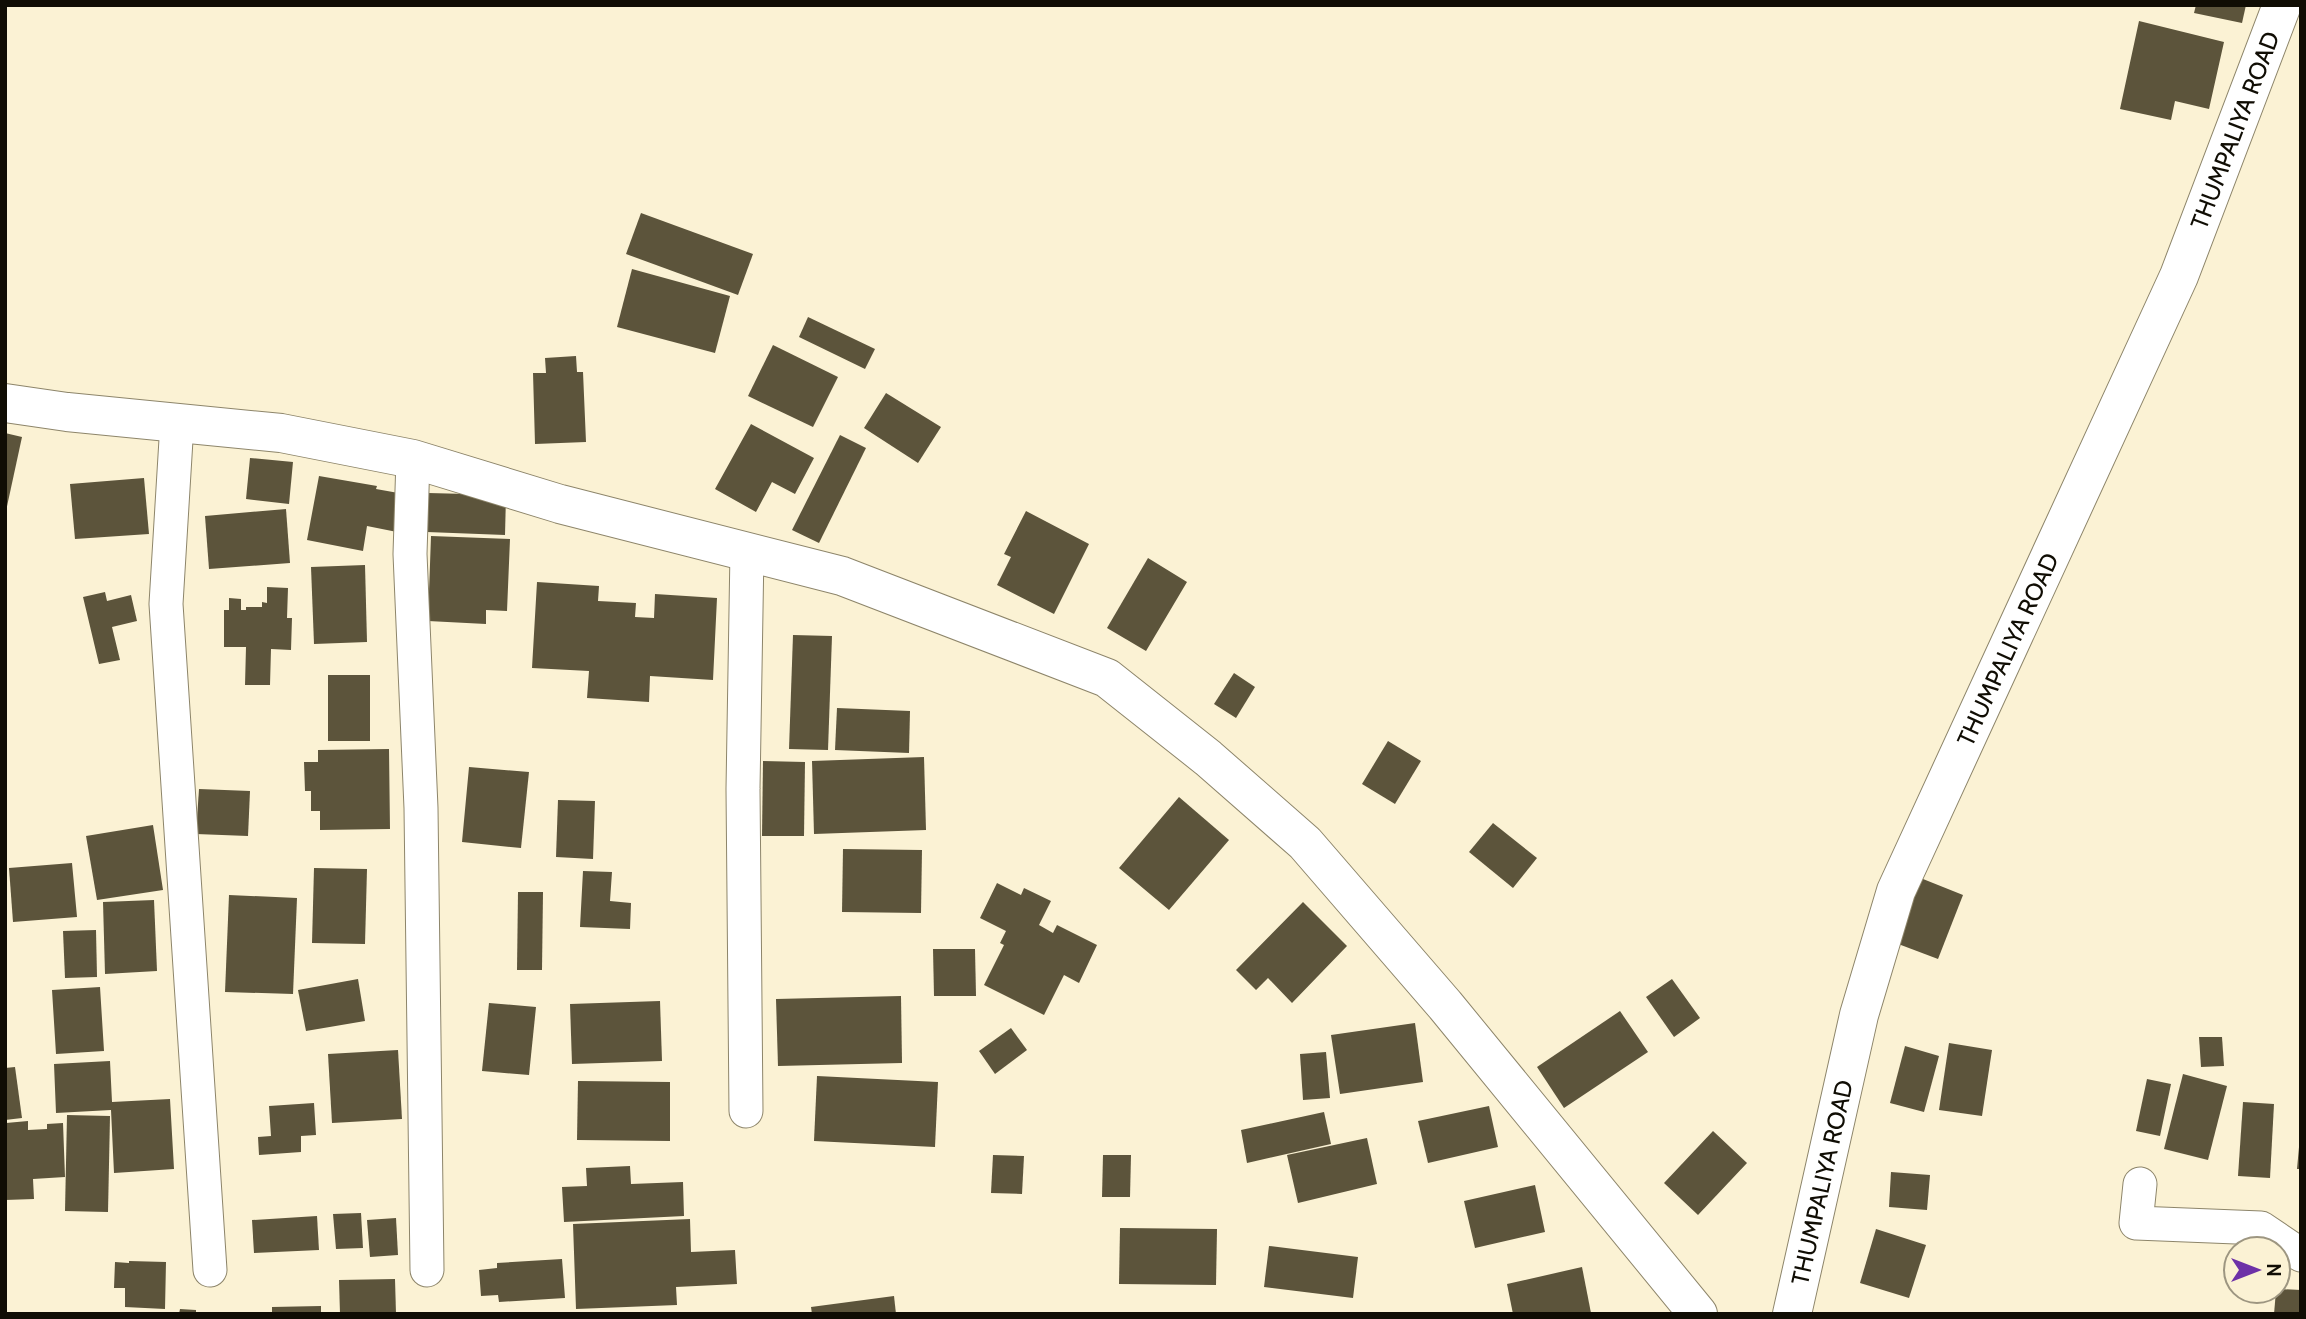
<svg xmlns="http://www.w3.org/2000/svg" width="2306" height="1319" font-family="Cabin,sans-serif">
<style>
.building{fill:#5c543b}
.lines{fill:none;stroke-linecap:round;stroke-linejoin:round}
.street-casing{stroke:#8d856a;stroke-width:35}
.secondary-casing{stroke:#8d856a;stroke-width:40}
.street{stroke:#fff;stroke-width:33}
.secondary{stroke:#fff;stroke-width:38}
.labels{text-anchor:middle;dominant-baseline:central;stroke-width:7;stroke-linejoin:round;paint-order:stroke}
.street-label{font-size:24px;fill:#100d04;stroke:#fbf2d4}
</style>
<rect width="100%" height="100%" fill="#fbf2d4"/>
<g class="building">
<path d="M 2196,5 L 2246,5 L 2242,23 L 2194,13 Z"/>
<path d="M 2139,21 L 2224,42 L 2209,109 L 2175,101 L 2171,120 L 2120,109 Z"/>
<path d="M 641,213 L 753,254 L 738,295 L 626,254 Z"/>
<path d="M 632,269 L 730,296 L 715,353 L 617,327 Z"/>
<path d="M 808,317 L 875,349 L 865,369 L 799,337 Z"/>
<path d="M 773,345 L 838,377 L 813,427 L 748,396 Z"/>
<path d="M 576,356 L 577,372 L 583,372 L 586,442 L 535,444 L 533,373 L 546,373 L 545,358 Z"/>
<path d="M 886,393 L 941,427 L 918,463 L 864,428 Z"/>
<path d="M 751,424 L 814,458 L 795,494 L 772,482 L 756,512 L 715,489 Z"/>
<path d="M 5,433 L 22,437 L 6,511 L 5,510 Z"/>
<path d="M 840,435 L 866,448 L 819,543 L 792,530 Z"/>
<path d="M 250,458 L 293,462 L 289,504 L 246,499 Z"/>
<path d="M 319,476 L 377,486 L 376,489 L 404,494 L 397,532 L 367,526 L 363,551 L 307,540 Z"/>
<path d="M 144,478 L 149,534 L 75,539 L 70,484 Z"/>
<path d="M 428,493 L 506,495 L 505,535 L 427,532 Z"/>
<path d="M 286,509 L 290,563 L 209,569 L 205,516 Z"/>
<path d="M 1026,511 L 1089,544 L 1054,614 L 997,585 L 1011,557 L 1004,554 Z"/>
<path d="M 431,536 L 510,539 L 507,611 L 486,610 L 486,624 L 428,621 Z"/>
<path d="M 1148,558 L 1187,582 L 1146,651 L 1107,628 Z"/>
<path d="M 365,565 L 367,642 L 314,644 L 311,567 Z"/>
<path d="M 537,582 L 599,586 L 598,601 L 636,603 L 635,617 L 654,618 L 655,594 L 717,598 L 713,680 L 650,676 L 649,702 L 587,698 L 589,671 L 532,668 Z"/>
<path d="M 267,587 L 288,588 L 287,618 L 292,618 L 291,650 L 271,649 L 270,685 L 245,685 L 246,647 L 224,647 L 224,610 L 229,610 L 229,598 L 241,599 L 241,610 L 246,610 L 246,607 L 262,607 L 262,602 L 267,603 Z"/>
<path d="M 105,592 L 107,601 L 131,595 L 137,621 L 112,627 L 120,660 L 99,664 L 83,597 Z"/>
<path d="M 793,635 L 832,636 L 828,750 L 789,749 Z"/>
<path d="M 1234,673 L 1255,687 L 1236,718 L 1214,704 Z"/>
<rect x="328" y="675" width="42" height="66"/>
<path d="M 837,708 L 910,711 L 909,753 L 835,750 Z"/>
<path d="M 1388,741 L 1421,761 L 1395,804 L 1362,784 Z"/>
<path d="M 389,749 L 390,829 L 320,830 L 320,811 L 311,811 L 311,791 L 305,791 L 304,762 L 318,762 L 318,750 Z"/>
<path d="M 924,757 L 926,830 L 814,834 L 812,761 Z"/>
<path d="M 763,761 L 805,762 L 804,836 L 762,836 Z"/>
<path d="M 469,767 L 529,772 L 521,848 L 462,842 Z"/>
<path d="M 199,789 L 250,791 L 248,836 L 196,834 Z"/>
<path d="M 1179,797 L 1229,840 L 1169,910 L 1119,868 Z"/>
<path d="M 558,800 L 595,801 L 593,859 L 556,857 Z"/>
<path d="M 1493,823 L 1537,858 L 1513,888 L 1469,852 Z"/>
<path d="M 153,825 L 163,890 L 97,900 L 86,836 Z"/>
<path d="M 843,849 L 922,850 L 921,913 L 842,912 Z"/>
<path d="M 72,863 L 77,917 L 13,922 L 9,868 Z"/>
<path d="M 314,868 L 367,869 L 365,944 L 312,943 Z"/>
<path d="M 583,871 L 612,872 L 610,901 L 631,903 L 630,929 L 580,927 Z"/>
<path d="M 1918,877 L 1963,895 L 1938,959 L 1893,942 Z"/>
<path d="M 997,883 L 1021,895 L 1024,888 L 1051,901 L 1039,925 L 1053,933 L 1057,925 L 1097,945 L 1079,983 L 1064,975 L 1044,1015 L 984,985 L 1004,945 L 1000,943 L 1006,931 L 980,918 Z"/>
<path d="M 518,892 L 543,892 L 542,970 L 517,970 Z"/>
<path d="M 229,895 L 297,898 L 293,994 L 225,992 Z"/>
<path d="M 154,900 L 157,971 L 105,974 L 103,902 Z"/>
<path d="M 1303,902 L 1347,946 L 1292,1003 L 1268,978 L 1256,990 L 1236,970 Z"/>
<path d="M 96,930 L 97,977 L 65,978 L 63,931 Z"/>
<path d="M 933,949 L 975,949 L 976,996 L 934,996 Z"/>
<path d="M 358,979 L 365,1021 L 306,1031 L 298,990 Z"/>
<path d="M 1672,979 L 1700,1018 L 1674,1037 L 1646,997 Z"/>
<path d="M 100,987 L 104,1051 L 56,1054 L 52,990 Z"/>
<path d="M 901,996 L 902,1063 L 778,1066 L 776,999 Z"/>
<path d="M 660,1001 L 662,1061 L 572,1064 L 570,1004 Z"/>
<path d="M 489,1003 L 536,1007 L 529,1075 L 482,1071 Z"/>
<path d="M 1620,1011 L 1648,1052 L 1564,1108 L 1537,1067 Z"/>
<path d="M 1415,1023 L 1423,1082 L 1340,1094 L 1331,1035 Z"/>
<path d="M 1011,1028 L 1027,1050 L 995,1074 L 979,1051 Z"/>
<path d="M 2199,1037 L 2222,1037 L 2224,1066 L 2201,1067 Z"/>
<path d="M 1949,1043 L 1992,1050 L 1982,1116 L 1939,1110 Z"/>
<path d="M 1905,1046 L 1939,1056 L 1924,1112 L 1890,1103 Z"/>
<path d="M 398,1050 L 402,1119 L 332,1123 L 328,1054 Z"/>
<path d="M 1326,1052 L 1330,1098 L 1303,1100 L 1300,1054 Z"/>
<path d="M 110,1061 L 112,1102 L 170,1099 L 174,1169 L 114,1173 L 111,1110 L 56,1113 L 54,1064 Z"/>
<path d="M 15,1067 L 22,1118 L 5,1120 L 5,1068 Z"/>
<path d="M 2183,1074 L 2227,1086 L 2208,1160 L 2164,1149 Z"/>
<path d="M 817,1076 L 938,1082 L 935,1147 L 814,1141 Z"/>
<path d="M 2147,1079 L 2171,1084 L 2160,1136 L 2136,1131 Z"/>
<path d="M 578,1081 L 670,1082 L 670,1141 L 577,1140 Z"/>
<path d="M 2243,1102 L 2274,1104 L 2270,1178 L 2238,1176 Z"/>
<path d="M 314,1103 L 316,1135 L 301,1136 L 301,1152 L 259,1155 L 258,1137 L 271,1136 L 269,1106 Z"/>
<path d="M 1489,1106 L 1498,1147 L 1428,1163 L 1418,1121 Z"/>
<path d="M 1324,1112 L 1331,1144 L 1247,1163 L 1241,1130 Z"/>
<path d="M 67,1115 L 110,1116 L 108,1212 L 65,1211 Z"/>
<path d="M 28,1121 L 28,1130 L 47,1129 L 47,1124 L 63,1123 L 65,1177 L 33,1179 L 34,1199 L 5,1200 L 6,1123 Z"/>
<path d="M 1713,1131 L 1747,1163 L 1698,1215 L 1664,1183 Z"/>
<path d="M 1367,1138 L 1377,1184 L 1298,1203 L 1287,1155 Z"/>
<path d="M 2299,1147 L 2301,1147 L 2301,1169 L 2297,1169 Z"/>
<path d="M 993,1155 L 1024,1156 L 1022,1194 L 991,1193 Z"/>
<path d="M 1103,1155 L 1131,1155 L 1130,1197 L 1102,1197 Z"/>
<path d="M 630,1166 L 631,1184 L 683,1182 L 684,1216 L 564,1222 L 562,1187 L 587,1186 L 586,1168 Z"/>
<path d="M 1891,1172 L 1930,1175 L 1927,1210 L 1889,1207 Z"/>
<path d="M 1535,1185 L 1545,1232 L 1475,1248 L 1464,1201 Z"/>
<path d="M 361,1213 L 363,1248 L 336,1249 L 333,1214 Z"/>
<path d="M 317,1216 L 319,1250 L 254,1253 L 252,1220 Z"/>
<path d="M 396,1218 L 398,1255 L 370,1257 L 367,1220 Z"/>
<path d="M 690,1219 L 691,1252 L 735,1250 L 737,1284 L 676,1287 L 677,1305 L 576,1309 L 573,1224 Z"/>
<path d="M 1120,1228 L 1217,1229 L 1216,1285 L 1119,1284 Z"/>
<path d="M 1876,1229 L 1926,1245 L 1909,1298 L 1860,1283 Z"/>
<path d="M 1269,1246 L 1358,1257 L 1353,1298 L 1264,1287 Z"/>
<path d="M 562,1259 L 565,1298 L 499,1302 L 498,1295 L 481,1296 L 479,1270 L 497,1268 L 497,1263 Z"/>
<path d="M 129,1261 L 166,1262 L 165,1309 L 125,1307 L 125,1288 L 114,1288 L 115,1262 L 129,1263 Z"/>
<path d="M 1582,1267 L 1591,1313 L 1513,1314 L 1507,1284 Z"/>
<path d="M 395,1279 L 396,1314 L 340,1314 L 339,1280 Z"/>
<path d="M 2278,1289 L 2301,1290 L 2301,1314 L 2274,1314 L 2276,1291 Z"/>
<path d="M 894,1296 L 896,1314 L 812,1314 L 811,1307 Z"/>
<path d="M 321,1306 L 321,1314 L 272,1314 L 272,1307 Z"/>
<path d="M 180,1309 L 196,1310 L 196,1314 L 179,1314 Z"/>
</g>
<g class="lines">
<g class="street-casing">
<g id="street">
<path d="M 177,423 L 166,604 L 210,1270"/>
<path d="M 413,459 L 410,554 L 421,808 L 427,1270"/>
<path d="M 746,1111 L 743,789 L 747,551"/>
<path d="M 2140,1184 L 2136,1223 L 2261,1228 L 2301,1255"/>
</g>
</g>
<g class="secondary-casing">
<g id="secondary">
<path d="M 5,403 L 67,412 L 281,433 L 413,459 L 560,504 L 842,576 L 1107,678 L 1208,758 L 1305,843 L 1445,1005 L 1698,1314"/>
<path id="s1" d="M 1792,1314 L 1859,1015 L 1896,891 L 2179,276 L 2282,5"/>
</g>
</g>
<use href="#street" class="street"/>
<use href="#secondary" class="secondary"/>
</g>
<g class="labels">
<g class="street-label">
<text stroke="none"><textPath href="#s1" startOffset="1269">THUMPALIYA ROAD</textPath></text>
<text stroke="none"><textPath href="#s1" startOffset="702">THUMPALIYA ROAD</textPath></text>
<text stroke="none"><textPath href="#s1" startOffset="135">THUMPALIYA ROAD</textPath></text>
</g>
</g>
<rect width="2306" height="1319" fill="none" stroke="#100d04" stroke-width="14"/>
<g transform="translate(2257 1270) rotate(90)"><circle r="33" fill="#fbf2d4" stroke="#9d9681" stroke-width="2"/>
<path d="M0-5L12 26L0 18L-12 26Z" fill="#6d31a7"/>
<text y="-10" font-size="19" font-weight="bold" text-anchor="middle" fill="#100d04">N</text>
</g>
</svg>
